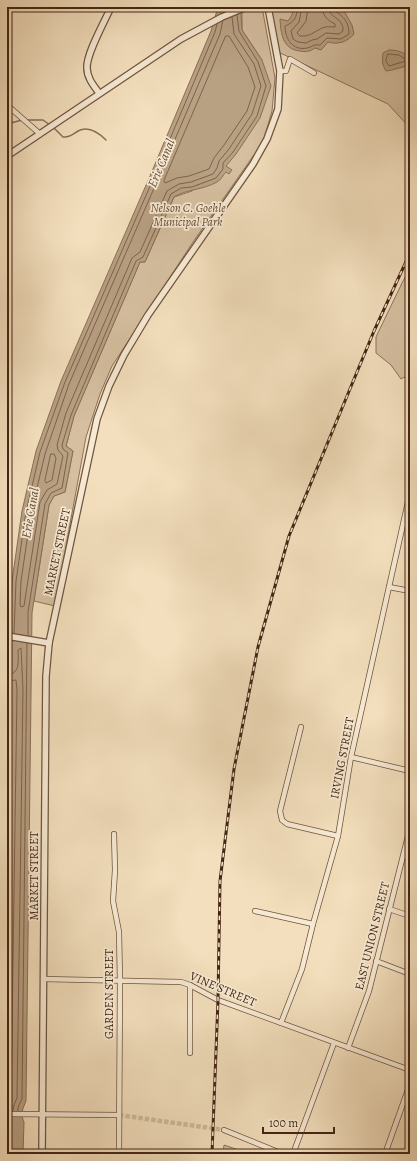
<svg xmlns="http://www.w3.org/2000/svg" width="417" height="1161" font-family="Alegreya,serif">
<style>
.green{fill:#d5bfa0;stroke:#8c725a}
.water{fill:#b8a083;stroke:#8a6f56}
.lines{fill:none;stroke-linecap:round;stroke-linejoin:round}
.shore{stroke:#7e624b;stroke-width:1}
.stream{stroke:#8a6f56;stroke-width:1.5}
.minor-tunnel{stroke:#d0ba9b;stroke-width:4.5;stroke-dasharray:4.5 2;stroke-linecap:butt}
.minor-casing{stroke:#70543e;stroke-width:6}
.tertiary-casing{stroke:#70543e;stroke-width:8}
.minor{stroke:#f7ead4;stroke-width:4.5}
.tertiary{stroke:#f7ead4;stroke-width:5.5}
.rail-casing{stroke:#442513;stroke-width:3}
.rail{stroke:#f7ead4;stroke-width:1.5;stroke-dasharray:4.5;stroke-linecap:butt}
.labels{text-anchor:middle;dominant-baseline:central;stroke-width:3.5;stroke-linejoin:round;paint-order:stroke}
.park-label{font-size:12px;font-style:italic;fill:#684c36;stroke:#f7ead4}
.street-label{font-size:12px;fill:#442513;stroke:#f7ead4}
.water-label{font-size:13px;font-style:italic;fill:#674a35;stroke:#f7ead4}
</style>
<rect width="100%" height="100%" fill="#f3dfbd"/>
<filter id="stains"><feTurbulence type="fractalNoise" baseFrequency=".005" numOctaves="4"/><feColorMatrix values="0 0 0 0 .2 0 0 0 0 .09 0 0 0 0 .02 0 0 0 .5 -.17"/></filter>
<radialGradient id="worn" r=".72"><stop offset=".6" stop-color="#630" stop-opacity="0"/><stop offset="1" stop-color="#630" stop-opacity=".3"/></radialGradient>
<g class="green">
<path d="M 262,7 L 275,78 L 272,111 L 263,142 L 193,242 L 112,366 L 100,394 L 86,437 L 55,606 L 34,601 L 49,505 L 54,496 L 65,492 L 73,451 L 66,446 L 74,416 L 140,262 L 145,262 L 174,197 L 192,191 L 262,60 L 242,30 L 242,11 Z"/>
<path d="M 271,7 L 410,7 L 410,128 L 388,104 L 276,51 Z"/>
<path d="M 410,269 L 410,374 L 401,379 L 391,365 L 376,353 L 376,337 L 403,281 Z"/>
<path d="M 224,1145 L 250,1154 L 223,1154 Z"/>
</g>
<g class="water">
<path d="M 218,7 L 243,7 L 241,15 L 242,30 L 262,60 L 271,86 L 260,118 L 236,154 L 226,166 L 232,170 L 229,174 L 226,172 C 223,175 221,180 217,182 C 203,190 187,189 174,197 L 145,262 L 140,262 L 74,416 L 66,446 L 73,451 L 65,492 L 54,496 L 49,505 L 32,613 L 26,1101 C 23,1108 20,1114 24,1122 L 23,1154 L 7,1154 L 7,835 L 10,640 L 12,581 L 22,511 L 36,451 L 61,381 L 150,176 L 211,31 Z"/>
<path d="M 293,7 L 330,7 L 344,11 L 352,25 L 354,34 C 347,42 338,45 328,42 L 321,50 L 315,48 C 309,52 306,52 300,51 C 282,49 281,33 280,19 L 288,21 L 292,15 Z"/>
<path d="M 389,50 C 397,50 404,52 410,58 L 410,65 L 392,70 L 386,71 C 382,65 382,60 383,53 Z"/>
</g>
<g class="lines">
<g class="shore">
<path d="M 297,7 C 298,17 293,23 285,26 C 285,39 293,51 307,48 C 313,47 312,44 320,45 L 327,38 L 341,39 L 349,34 C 349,22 344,17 335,11 L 334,7"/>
<path d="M 302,7 L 299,22 L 291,31 L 293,39 L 298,42 L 306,43 L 312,40 L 317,39 L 326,33 L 339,34 L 343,31 C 344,17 329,19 328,7"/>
<path d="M 308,7 L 306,21 L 297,33 L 300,36 C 309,37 314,32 322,28 C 326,26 331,27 335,27 L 335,24 C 327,20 323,16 322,7"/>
<path d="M 223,20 L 220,34 L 158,179 L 69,384 L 45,454 L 31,513 L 21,581 L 20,605 L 21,607 L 24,606 L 40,502 L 47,490 L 57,484 L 63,456 L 58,450 L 57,445 L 66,413 L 132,258 L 140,252 L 167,191 L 179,184 L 191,182 L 213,174 L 217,168 L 219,161 L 229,149 L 252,114 L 261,86 L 254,64 L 234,34 L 232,17"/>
<path d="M 226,36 L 229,36 L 248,67 L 255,87 L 247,111 L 224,145 L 214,158 L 209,169 L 189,176 L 177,178 L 165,183 L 164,181 Z"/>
<path d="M 388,54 L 399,55 L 405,59 L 406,61 L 389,66 L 386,61 Z"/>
<path d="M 51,454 L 54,454 L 56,458 L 52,480 L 46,483 L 45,481 Z"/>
<path d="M 14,633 L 16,581 L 26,512 L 40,452 L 65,382 L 154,177 L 215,32 L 217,24"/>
<path d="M 28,636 L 28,612 L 45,504 L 51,493 L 62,488 L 68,453 L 63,449 L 62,445 L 71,415 L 136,261 L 143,257 L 171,194 L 181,188 L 192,187 L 216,178 L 223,169 L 223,163 L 233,152 L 257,116 L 266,86 L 258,62 L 239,31 L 237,15"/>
<path d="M 7,675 C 21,674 18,660 18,650 L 21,648 L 23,690 L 17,1098 L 14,1105 L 13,1111"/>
<path d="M 7,681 L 16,680 L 17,690 L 11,1097 L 8,1105 L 7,1111"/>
<path d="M 18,1111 L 18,1107 L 22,1099 L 27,643"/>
</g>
<g class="stream">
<path d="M 25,120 L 43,120 L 50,125"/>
<path d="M 7,124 L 22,120"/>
<path d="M 53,127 L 63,137 C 70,138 73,134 78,131 C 89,125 99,133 106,140"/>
<path d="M 409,292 L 410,292"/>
</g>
<path class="minor-tunnel" d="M 119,1115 L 224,1130"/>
<g class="minor-casing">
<g id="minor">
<path d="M 280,71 L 286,71 L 290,59 L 314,73"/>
<path d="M 7,105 L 40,134"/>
<path d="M 389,587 L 410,591"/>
<path d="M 301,727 L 280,811 L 282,820 L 287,824 L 338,836"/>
<path d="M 351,757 L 410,771"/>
<path d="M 114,834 L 115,870 L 113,901 L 119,932 L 120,980 L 119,1154"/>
<path d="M 389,909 L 410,916"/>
<path d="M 255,911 L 313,924"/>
<path d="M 376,961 L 410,974"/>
<path d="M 43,979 L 181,982 L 190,985 L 218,1000 L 410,1070"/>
<path d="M 281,1023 L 302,969 L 313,924 L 338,836 L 351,757 L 410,493"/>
<path d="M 348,1048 L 369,991 L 410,828"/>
<path d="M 190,1053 L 190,985"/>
<path d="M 7,1114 L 119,1115"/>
<path d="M 224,1130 L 283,1154"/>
<path d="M 293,1154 L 334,1043"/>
<path d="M 385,1154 L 410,1084"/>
</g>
</g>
<g class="tertiary-casing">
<g id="tertiary">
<path d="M 99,93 C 94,86 87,78 87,68 C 86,54 105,21 111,7"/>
<path d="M 7,156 L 181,39 L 222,17 L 246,7"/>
<path d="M 7,636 L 49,643"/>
<path d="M 42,1154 L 46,676 L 49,643 L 97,419 L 109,386 L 124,355 L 148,315 L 253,164 L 267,139 L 278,109 L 280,71 L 268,7"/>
</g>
</g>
<use href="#minor" class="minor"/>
<use href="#tertiary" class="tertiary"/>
<g class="rail-casing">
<path id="rail" d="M 212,1154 L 218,1000 L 220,881 L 234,769 L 258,647 L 289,536 L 374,331 L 410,253"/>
</g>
<use href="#rail" class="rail"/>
</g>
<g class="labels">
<g class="park-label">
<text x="188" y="208">Nelson C. Goehle<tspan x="188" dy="14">Municipal Park</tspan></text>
</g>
<g class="street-label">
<text transform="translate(57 552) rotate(-78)">MARKET STREET</text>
<text transform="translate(342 758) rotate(-79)">IRVING STREET</text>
<text transform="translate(34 876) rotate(-90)">MARKET STREET</text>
<text transform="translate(372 936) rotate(-76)">EAST UNION STREET</text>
<text transform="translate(223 989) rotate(23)">VINE STREET</text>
<text transform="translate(109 994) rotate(-90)">GARDEN STREET</text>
</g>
<g class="water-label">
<text transform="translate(161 163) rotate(-67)">Erie Canal</text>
<text transform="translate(30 513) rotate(-80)">Erie Canal</text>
</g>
</g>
<rect width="417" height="1161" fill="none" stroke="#f3dfbd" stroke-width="24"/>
<rect x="8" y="8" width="401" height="1145" fill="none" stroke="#442513" stroke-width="2"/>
<rect x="12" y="12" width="393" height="1137" fill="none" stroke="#442513"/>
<path d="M263 1127v6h71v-6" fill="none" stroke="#442513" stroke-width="2"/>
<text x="269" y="1127" font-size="12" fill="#442513" stroke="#f7ead4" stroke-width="3" paint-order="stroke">100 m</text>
<rect width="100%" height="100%" filter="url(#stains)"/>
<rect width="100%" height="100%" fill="url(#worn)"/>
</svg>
